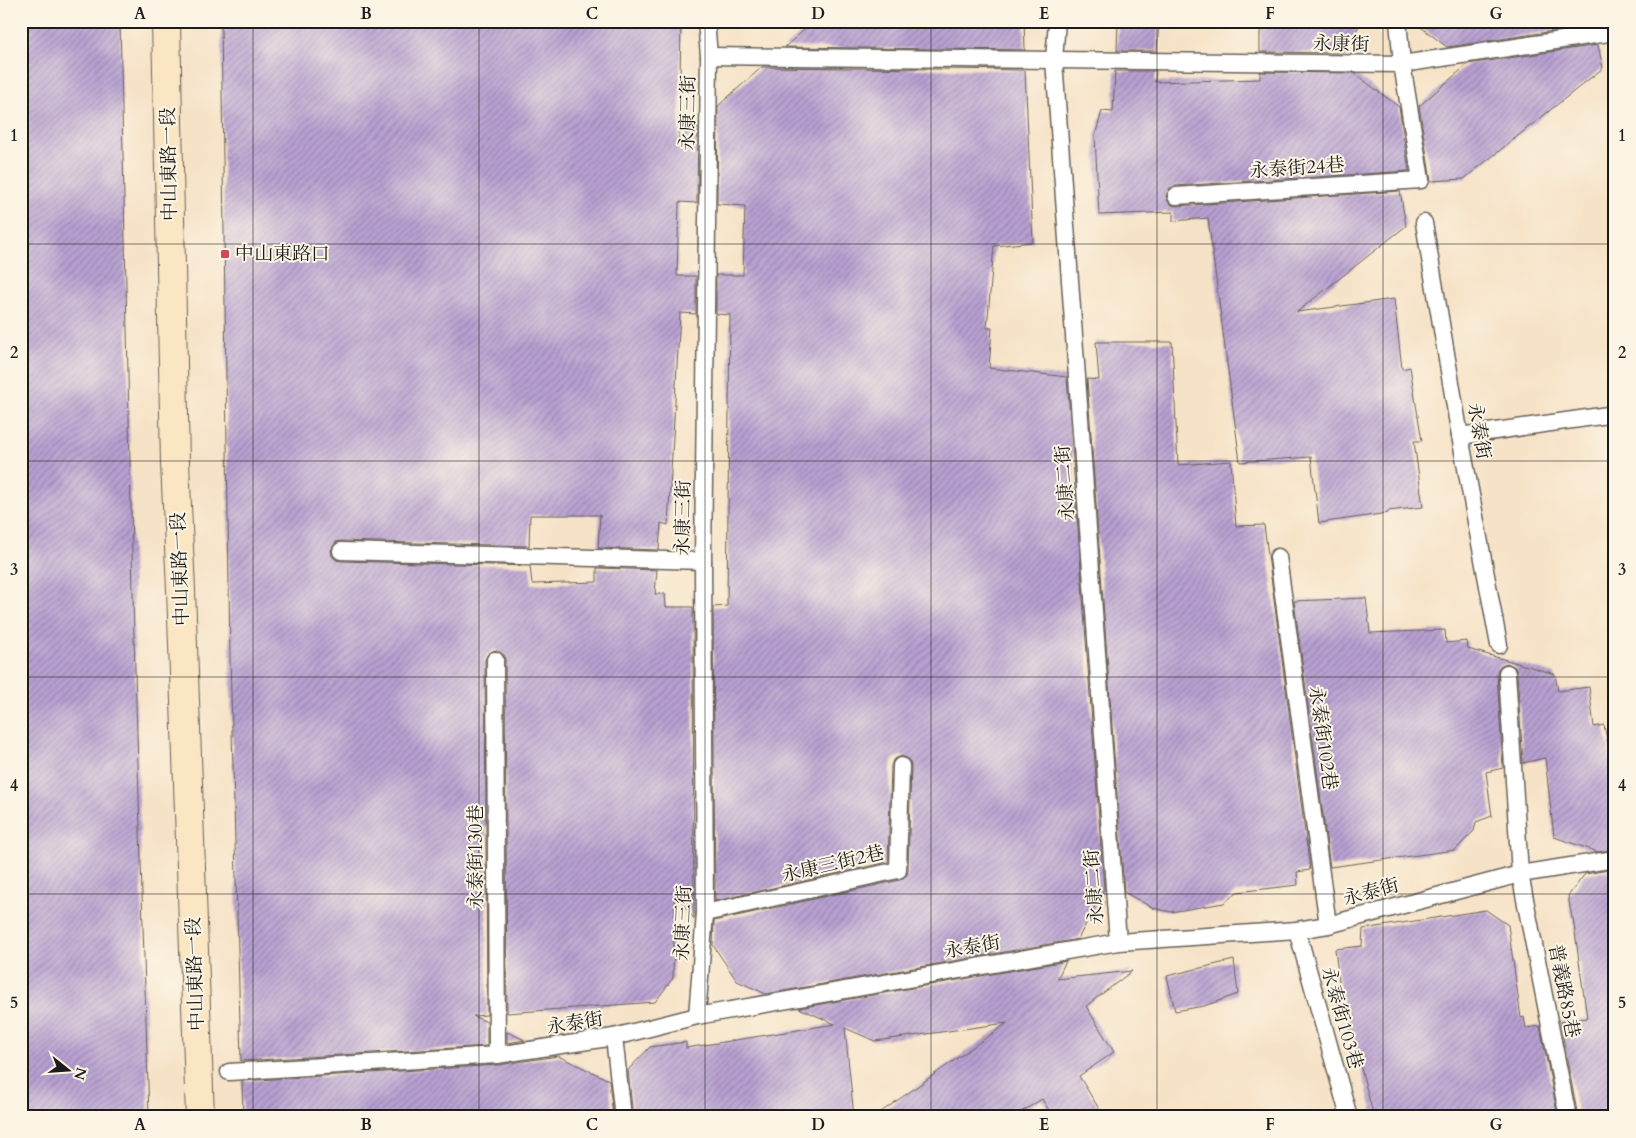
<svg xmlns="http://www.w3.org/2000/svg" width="1636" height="1138" font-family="Cardo,'Noto Serif TC',serif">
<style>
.building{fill:url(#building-hatch)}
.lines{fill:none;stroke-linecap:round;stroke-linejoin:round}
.service-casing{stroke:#686158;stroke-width:19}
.secondary-casing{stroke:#686158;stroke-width:30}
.service{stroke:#fff;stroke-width:16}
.secondary{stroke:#fbe6c4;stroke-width:28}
.grid{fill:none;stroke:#1c1c1c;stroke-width:1;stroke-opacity:0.55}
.poi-dot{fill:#d1495b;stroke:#fcf5e5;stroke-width:2}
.labels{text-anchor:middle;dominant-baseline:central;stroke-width:4;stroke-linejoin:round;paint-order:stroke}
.street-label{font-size:19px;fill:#1c1c1c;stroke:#fcf5e5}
.poi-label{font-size:19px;fill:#1c1c1c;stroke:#fcf5e5;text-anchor:start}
.neatline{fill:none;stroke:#1c1c1c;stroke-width:2}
.grid-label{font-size:16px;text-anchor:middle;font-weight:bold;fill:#1c1c1c}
</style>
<defs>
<pattern id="building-hatch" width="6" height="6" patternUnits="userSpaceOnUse" patternTransform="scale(1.25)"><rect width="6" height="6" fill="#b8a1d2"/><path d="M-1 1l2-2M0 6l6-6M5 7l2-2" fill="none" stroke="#9582aa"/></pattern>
</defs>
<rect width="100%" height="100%" fill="#fcf5e5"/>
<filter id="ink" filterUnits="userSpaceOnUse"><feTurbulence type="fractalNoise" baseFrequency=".02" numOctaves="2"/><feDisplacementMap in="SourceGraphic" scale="10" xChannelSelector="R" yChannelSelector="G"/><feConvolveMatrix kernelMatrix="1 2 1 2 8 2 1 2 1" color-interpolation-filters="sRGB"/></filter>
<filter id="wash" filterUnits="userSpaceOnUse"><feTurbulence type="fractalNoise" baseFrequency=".0096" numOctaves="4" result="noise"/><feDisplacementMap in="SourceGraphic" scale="20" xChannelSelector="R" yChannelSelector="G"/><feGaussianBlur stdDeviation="1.12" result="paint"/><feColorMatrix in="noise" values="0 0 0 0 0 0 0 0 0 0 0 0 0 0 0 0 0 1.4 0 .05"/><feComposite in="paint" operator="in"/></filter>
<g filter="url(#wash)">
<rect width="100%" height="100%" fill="#f6e2c6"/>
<g id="blocks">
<g class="building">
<path d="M 21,21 L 120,21 L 134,638 L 149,1117 L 21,1117 Z"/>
<path d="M 221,21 L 681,21 L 679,140 L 698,123 L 697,203 L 679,202 L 677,276 L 696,276 L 696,314 L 680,313 L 668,525 L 661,523 L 659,550 L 598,548 L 600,515 L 530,515 L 529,546 L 341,541 L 336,542 L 331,550 L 332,556 L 336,560 L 341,561 L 530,566 L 532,584 L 597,582 L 597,568 L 657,570 L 655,594 L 665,594 L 666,607 L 693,607 L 694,919 L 675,892 L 673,978 L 655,1002 L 507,1013 L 505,660 L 504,655 L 500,652 L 494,650 L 487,655 L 485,660 L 487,1015 L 473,1016 L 487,1022 L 487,1046 L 241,1061 L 230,657 Z"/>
<path d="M 814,21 L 1024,21 L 1025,50 L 785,47 Z"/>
<path d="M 1118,21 L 1159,21 L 1157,51 L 1117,51 Z"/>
<path d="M 1260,21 L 1362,21 L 1343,53 L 1260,52 Z"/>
<path d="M 1413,21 L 1594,21 L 1594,25 L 1447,47 Z"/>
<path d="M 1598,45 L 1603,68 L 1464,179 L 1431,181 L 1419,106 L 1468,64 Z"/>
<path d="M 762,67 L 1025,70 L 1033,242 L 994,246 L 987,328 L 992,328 L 989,368 L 1067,377 L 1104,889 L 1078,939 L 766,994 L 737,981 L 713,945 L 714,921 L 900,880 L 907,875 L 908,870 L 911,766 L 910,762 L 907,758 L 901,756 L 893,760 L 891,766 L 888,862 L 715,901 L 713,607 L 727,606 L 730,315 L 716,314 L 716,275 L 743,275 L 745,206 L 717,204 L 718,106 Z"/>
<path d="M 1115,71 L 1156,71 L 1155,82 L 1260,79 L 1260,72 L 1354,73 L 1399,107 L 1409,171 L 1175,186 L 1170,188 L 1166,196 L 1168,202 L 1172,205 L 1177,206 L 1400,191 L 1406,226 L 1297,312 L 1394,299 L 1402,369 L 1410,367 L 1422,441 L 1414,441 L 1423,507 L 1388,511 L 1388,513 L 1319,523 L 1311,457 L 1240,462 L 1208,218 L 1173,221 L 1173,212 L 1099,215 L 1095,136 L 1102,111 L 1113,112 Z"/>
<path d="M 1096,342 L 1172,342 L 1178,465 L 1231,461 L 1236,526 L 1264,525 L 1310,870 L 1297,872 L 1298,885 L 1237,892 L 1224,903 L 1171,912 L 1153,908 L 1124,892 L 1087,379 L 1099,380 Z"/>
<path d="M 1366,598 L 1370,633 L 1445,630 L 1446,643 L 1467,641 L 1468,649 L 1555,674 L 1558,691 L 1589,687 L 1594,727 L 1604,725 L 1615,778 L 1615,849 L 1598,852 L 1554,837 L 1545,758 L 1523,763 L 1517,672 L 1515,667 L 1507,663 L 1501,665 L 1498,669 L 1497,674 L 1503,768 L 1486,772 L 1492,816 L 1476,822 L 1474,831 L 1455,850 L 1330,867 L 1294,601 Z"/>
<path d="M 1615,869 L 1615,1117 L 1578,1117 L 1560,1022 L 1587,1018 L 1573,918 L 1572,918 L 1568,896 L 1585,874 Z"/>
<path d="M 1486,910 L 1508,925 L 1521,1018 L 1524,1017 L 1526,1028 L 1540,1026 L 1558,1117 L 1374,1117 L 1340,990 L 1335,949 L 1362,946 L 1363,929 Z"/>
<path d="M 1234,960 L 1238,994 L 1204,1006 L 1175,1011 L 1167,976 Z"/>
<path d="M 1066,961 L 1057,979 L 1132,971 L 1086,1006 L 1114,1052 L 1079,1076 L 1104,1117 L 1053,1117 L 1042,1099 L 1013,1117 L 874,1117 L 1007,1023 L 875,1041 L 845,1028 L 854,1117 L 633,1117 L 628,1070 L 650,1047 L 686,1042 L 686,1048 L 835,1024 L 799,1008 Z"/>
<path d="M 507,1032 L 525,1040 L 507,1043 Z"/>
<path d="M 558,1056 L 609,1080 L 613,1117 L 243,1117 L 242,1081 L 498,1065 Z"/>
</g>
</g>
</g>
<g filter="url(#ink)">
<use href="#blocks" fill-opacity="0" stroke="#686158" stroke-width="1"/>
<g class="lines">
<g class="service-casing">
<g id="service">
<path d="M 1057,21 L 1054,60 L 1118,942"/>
<path d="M 709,56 L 1402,64 L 1615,32"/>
<path d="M 1176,196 L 1421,180 L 1402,64 L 1398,21"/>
<path d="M 1424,223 L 1460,436 L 1499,645"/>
<path d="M 1460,436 L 1615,414"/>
<path d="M 341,551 L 703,561"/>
<path d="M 1278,557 L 1328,925"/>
<path d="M 495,660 L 497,1055"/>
<path d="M 1507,673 L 1520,874 L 1568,1117"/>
<path d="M 705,913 L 898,870 L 901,766"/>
<path d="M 1297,930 L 1349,1117"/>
<path d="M 697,1016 L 705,913 L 703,561 L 709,56 L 706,21"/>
<path d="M 614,1037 L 623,1117"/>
<path d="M 229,1072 L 497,1055 L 614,1037 L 697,1016 L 1118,942 L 1297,930 L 1328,925 L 1520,874 L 1615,859"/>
</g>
</g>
<g class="secondary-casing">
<path id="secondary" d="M 166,21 L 175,463 L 181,590 L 200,1117"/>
</g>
<use href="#service" class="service"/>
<use href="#secondary" class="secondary"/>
</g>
</g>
<path class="grid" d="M 253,21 L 253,1117M 479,21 L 479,1117M 705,21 L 705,1117M 931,21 L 931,1117M 1157,21 L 1157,1117M 1383,21 L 1383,1117M 21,244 L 1615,244M 21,461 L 1615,461M 21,677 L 1615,677M 21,894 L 1615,894"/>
<rect class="poi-dot" x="220" y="249" width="10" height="10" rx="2.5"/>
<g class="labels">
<g class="street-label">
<text transform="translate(1341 44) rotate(1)">永康街</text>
<text transform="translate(688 113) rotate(-89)">永康三街</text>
<text transform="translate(169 164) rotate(-91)">中山東路一段</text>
<text transform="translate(1297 168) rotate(-4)">永泰街24巷</text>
<text transform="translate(1479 431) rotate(80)">永泰街</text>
<text transform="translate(1065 483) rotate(-94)">永康二街</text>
<text transform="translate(683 518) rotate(-89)">永康三街</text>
<text transform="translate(180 569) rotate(-92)">中山東路一段</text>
<text transform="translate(1323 738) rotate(82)">永泰街102巷</text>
<text transform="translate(476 857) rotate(-90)">永泰街130巷</text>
<text transform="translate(833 864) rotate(-13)">永康三街2巷</text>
<text transform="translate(1094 887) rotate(-94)">永康二街</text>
<text transform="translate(1371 892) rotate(-15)">永泰街</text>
<text transform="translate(683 923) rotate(-88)">永康三街</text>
<text transform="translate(972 947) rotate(-10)">永泰街</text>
<text transform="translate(195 974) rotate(-92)">中山東路一段</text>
<text transform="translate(1564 991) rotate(79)">普義路85巷</text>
<text transform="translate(1342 1018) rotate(74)">永泰街103巷</text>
<text transform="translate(575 1023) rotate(-9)">永泰街</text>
</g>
<g class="poi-label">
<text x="235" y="254">中山東路口</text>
</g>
</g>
<rect width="1636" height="1138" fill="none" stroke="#fcf5e5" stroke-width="55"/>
<g transform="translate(68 1070) rotate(107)" stroke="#fcf5e5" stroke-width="4" paint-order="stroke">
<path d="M0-4L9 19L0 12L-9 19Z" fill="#1c1c1c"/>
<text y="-8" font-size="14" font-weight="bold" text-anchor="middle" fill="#1c1c1c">N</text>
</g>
<rect x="28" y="28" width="1580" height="1082" class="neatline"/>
<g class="grid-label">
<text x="140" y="19">A</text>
<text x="366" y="19">B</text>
<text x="592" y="19">C</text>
<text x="818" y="19">D</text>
<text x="1044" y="19">E</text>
<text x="1270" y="19">F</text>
<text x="1496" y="19">G</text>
<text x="14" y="141">1</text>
<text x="1622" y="141">1</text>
<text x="14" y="358">2</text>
<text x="1622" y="358">2</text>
<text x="14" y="575">3</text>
<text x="1622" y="575">3</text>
<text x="14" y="791">4</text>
<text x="1622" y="791">4</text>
<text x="14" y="1008">5</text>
<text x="1622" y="1008">5</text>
<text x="140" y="1130">A</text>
<text x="366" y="1130">B</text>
<text x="592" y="1130">C</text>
<text x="818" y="1130">D</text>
<text x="1044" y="1130">E</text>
<text x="1270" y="1130">F</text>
<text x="1496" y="1130">G</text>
</g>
</svg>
